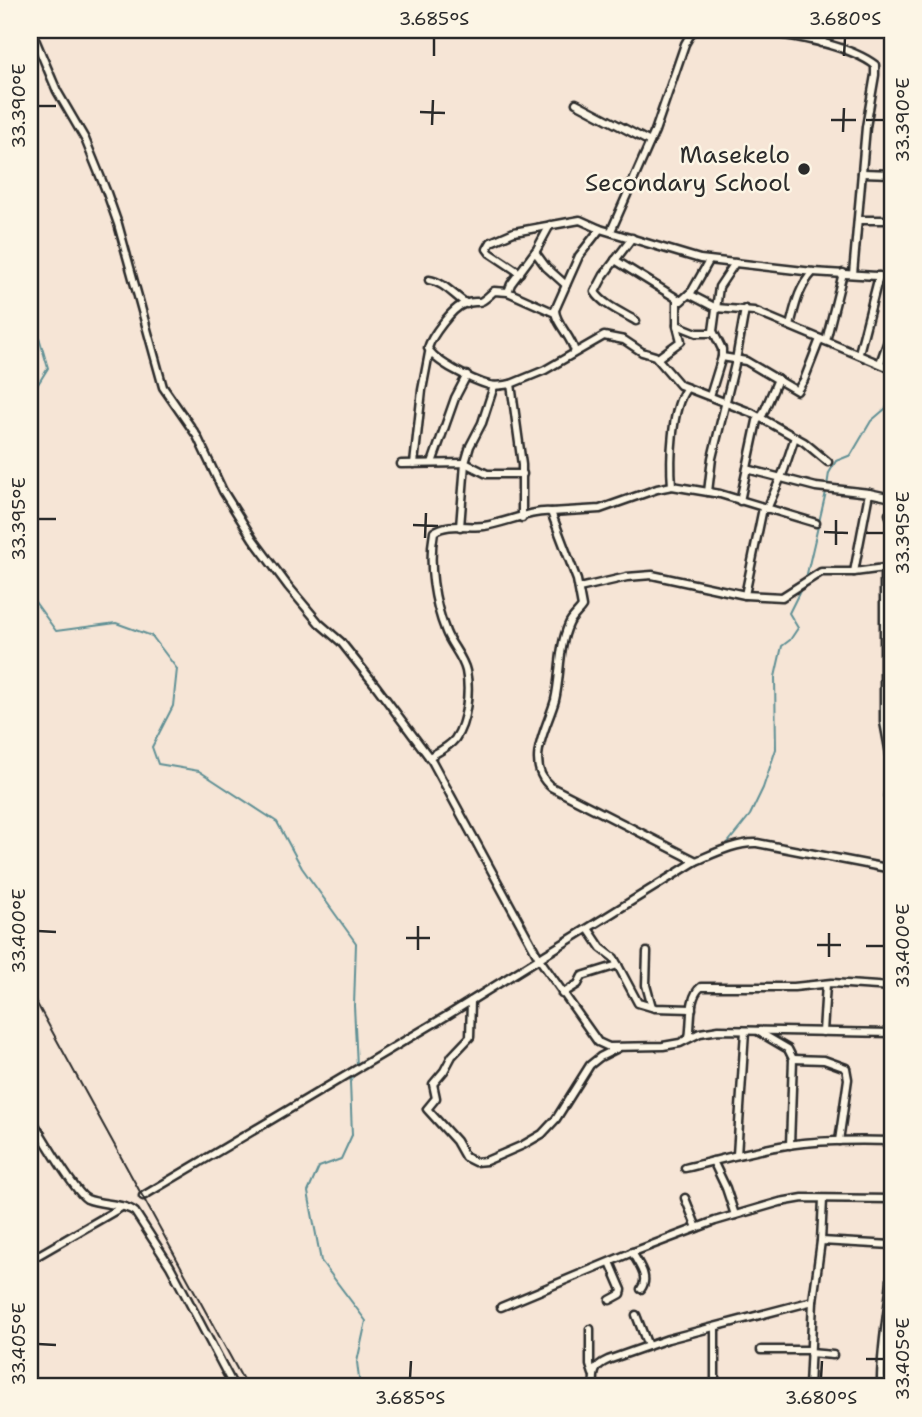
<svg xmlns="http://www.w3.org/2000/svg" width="922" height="1417" font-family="'Shantell Sans',sans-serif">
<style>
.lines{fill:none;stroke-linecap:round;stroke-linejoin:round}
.stream{stroke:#609095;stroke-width:2}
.minor-casing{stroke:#2b2b2b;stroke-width:11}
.minor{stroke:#fcf5e5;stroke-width:6}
.rail{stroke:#2b2b2b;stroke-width:2}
.ticks{fill:none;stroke:#2b2b2b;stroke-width:2.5}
.poi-dot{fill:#2b2b2b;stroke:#fcf5e5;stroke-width:2.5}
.labels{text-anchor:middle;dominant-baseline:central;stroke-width:5;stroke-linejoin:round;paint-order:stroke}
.poi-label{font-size:24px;fill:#2b2b2b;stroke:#fcf5e5;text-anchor:end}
.neatline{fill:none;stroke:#2b2b2b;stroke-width:2.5}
.ticks-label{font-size:18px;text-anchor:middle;fill:#2b2b2b}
</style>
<rect width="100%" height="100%" fill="#f6e5d6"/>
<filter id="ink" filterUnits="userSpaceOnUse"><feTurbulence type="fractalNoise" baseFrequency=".0143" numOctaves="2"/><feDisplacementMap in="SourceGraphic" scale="14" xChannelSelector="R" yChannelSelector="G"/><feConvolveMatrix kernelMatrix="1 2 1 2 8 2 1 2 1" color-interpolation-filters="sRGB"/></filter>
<g filter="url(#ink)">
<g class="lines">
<g class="stream">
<path d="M 30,324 L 36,327 L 48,368 L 30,397"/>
<path d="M 827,486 L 829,473 L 836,461 L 851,455 L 871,421 L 892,403"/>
<path d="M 806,578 L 826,492"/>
<path d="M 30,595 L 56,631 L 116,623 L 152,636 L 177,669 L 173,706 L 152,747 L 158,764 L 199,771 L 277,822 L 302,868 L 356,943 L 354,1006 L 357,1066"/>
<path d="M 726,845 L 750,815 L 763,788 L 776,749 L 775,677 L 782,646 L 790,640 L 798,628 L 789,613 L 802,587"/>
<path d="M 354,1074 L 350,1082 L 352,1135 L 341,1159 L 319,1167 L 308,1192 L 321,1261 L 366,1321 L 357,1362 L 360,1387"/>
</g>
<g class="minor-casing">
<g id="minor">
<path d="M 31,30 L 57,91 L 85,139 L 107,193 L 118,224 L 163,387 L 197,436 L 223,491 L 253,539 L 288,586 L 319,623 L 341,642 L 376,686 L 432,761 L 540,960 L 598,1042 L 609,1047 L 663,1046 L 680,1043 L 700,1033 L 719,1030 L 892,1033"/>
<path d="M 749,30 C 784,34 846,43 875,65 L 875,75 L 866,127 L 853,274"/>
<path d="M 889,30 L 892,31"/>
<path d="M 821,43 L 827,30"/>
<path d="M 576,103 L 650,142"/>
<path d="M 862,173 L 892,174"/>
<path d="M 858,220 L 892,220"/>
<path d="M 550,225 L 537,249 L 511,284 L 508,292 L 555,313"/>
<path d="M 611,231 L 655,131 L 685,44 L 693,30"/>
<path d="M 632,238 L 604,275 L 595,292 C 603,305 623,313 636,321"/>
<path d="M 535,252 L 546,267 L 566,285"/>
<path d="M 615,260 L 681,301 L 692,291 L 709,261"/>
<path d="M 520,273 L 490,253 L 487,249 L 491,242 L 514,232 L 580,220 L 600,229 L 700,259 L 813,272 L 892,277"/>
<path d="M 429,280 C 444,282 454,296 467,304"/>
<path d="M 508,292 L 494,291 C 475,309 482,298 464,304 C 452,308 431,337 428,348 C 434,362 474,381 489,385 C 496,387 504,385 511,384"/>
<path d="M 689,294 L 716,308 L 754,311 L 892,369"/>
<path d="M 677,325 L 697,333 L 713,333"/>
<path d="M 790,326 C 795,307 798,288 813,272"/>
<path d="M 826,341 L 843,273"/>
<path d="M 575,352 C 572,337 555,323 555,310 L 579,256 L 600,229"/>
<path d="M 859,353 L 879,276"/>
<path d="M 722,357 L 746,361 L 797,391 L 804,380 L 820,339"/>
<path d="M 658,358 L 681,341 L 677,326 L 677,299"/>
<path d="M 880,363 L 892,330"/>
<path d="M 710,396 L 722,357 L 722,349 L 713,331 L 719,287 L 735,263"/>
<path d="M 432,463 L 455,398 L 467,375"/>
<path d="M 401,464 L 465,463 L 487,474 L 523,474"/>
<path d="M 414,464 L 422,390 L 429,353"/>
<path d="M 747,469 L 816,487 L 869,493 L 892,498"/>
<path d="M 672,486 C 670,462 671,406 687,388"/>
<path d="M 708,492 L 712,458 L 736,360 L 745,309"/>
<path d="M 740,501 L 757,421 L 763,414 L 778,379"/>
<path d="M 767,509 L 784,470 L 795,437"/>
<path d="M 551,512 L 600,509 L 657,489 L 672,486 L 720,494 L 816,523"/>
<path d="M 522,518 L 522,465 L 511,384 L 545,370 L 604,336 L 624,340 L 642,352 L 655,356 L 680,385 L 752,413 L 804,442 L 828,462"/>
<path d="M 460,527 L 465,463 L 470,446 L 482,423 L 494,386"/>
<path d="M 884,568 L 884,722 L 892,765"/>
<path d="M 889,568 L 892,521 L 889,514"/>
<path d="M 854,572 L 869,493"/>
<path d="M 579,588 L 627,577 L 652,575 L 745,595 L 782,597 L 821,572 L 854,572 L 892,567"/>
<path d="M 745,595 L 763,508"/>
<path d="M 429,757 C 438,752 449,747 455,739 C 467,722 470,690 466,671 C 463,657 451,645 446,632 C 434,602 428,564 434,532 C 447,522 469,528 484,526 C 505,523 532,510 551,512 L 577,580 L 582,607 C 578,613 572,617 569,624 C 558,648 561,674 555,700 C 548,726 523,764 551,787 L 696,861"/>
<path d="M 892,766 L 888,796 L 892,805"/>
<path d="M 589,930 L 601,948 L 614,958 L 638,1003 L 655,1008 L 692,1009"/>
<path d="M 647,952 L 646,985 L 652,1007"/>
<path d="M 562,994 L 578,984 L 582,976 L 618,965"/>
<path d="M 471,1001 L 470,1037 L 452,1056 L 444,1071 L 433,1084 L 436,1098 L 427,1109 L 456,1141 L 465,1157 L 475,1162 L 486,1161 L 523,1145 L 542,1134 L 556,1119 L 590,1065 L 600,1057 L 618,1048"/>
<path d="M 759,1032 L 788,1049 L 793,1059 L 790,1145"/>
<path d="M 823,1032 L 826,984"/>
<path d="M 689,1038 C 692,1023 688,997 701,987 L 794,987 L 832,983 L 892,987"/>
<path d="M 793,1059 L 824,1060 L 846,1068 L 848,1079 L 839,1141"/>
<path d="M 30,1116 C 39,1131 75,1193 87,1199 C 101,1205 124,1203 135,1212 L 170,1266 L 234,1387"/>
<path d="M 737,1155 L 745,1031"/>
<path d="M 713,1161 L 726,1188 L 735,1215"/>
<path d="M 685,1168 C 719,1160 753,1150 787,1145 C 822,1140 858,1140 892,1141"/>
<path d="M 143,1196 L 448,1015 L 696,861 C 715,853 737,842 757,843 L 892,869"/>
<path d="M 685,1198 L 697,1228"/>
<path d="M 821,1241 L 892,1245"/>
<path d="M 632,1252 C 638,1264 650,1277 641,1289"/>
<path d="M 30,1260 L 120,1208"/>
<path d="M 610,1262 L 622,1290 L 621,1294 L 610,1300"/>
<path d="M 501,1307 L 628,1254 L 715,1221 L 780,1202 L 803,1198 L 892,1199"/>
<path d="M 636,1315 L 648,1346"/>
<path d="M 715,1327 L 715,1387"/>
<path d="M 590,1329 L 590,1365 L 593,1374"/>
<path d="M 761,1350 L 810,1350"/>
<path d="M 810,1353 L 833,1355"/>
<path d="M 594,1387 C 593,1373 594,1366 608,1360 L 668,1339 L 813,1301"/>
<path d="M 809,1387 L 813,1301 L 821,1241 L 823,1199"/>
<path d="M 881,1387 C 880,1346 890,1307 892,1266"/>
</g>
</g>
<use href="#minor" class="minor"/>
<path class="rail" d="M 30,991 L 247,1387"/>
</g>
</g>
<path class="ticks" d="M 434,56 L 434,38M 844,56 L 845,38M 38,106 L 56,106M 420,112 L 445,113M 831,120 L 856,120M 866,120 L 884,120M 432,125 L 433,100M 843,132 L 844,108M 38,519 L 56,519M 413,525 L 438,526M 824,532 L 848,533M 866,533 L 884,533M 425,538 L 426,513M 836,545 L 836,520M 38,931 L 56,932M 406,938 L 430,938M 817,945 L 841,945M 866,946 L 884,946M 418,950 L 418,926M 829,957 L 829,933M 38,1344 L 56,1345M 866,1359 L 884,1359M 410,1378 L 411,1361M 821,1378 L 822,1361"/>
<circle class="poi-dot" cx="804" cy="169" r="7"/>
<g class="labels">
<g class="poi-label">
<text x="790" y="155">Masekelo<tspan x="790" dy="28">Secondary School</tspan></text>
</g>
</g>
<rect width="922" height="1417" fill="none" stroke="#fcf5e5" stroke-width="77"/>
<rect x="38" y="38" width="846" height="1340" class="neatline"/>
<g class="ticks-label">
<text x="434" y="25">3.685°S</text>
<text x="845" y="25">3.680°S</text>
<text transform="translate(19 106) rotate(-90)" y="6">33.390°E</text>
<text transform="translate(903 120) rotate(-90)" y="6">33.390°E</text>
<text transform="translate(19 519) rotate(-90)" y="6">33.395°E</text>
<text transform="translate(903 533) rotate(-90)" y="6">33.395°E</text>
<text transform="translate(19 931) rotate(-90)" y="6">33.400°E</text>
<text transform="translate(903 946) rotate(-90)" y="6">33.400°E</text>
<text transform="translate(19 1344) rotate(-90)" y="6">33.405°E</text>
<text transform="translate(903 1359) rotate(-90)" y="6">33.405°E</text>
<text x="410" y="1404">3.685°S</text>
<text x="821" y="1404">3.680°S</text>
</g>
</svg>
